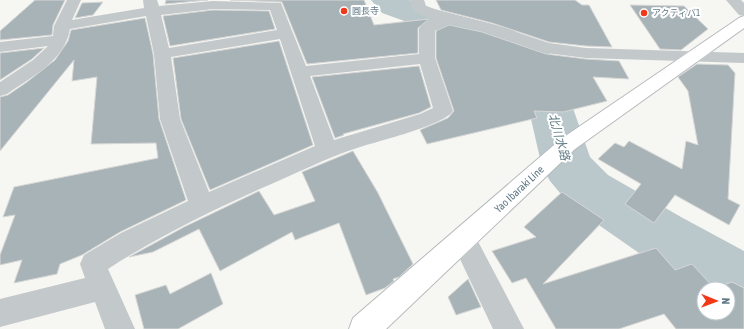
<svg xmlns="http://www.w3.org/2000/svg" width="744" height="329" font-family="'Asap Condensed','Noto Sans JP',sans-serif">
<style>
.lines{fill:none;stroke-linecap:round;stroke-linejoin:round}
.river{fill:#bac8cc;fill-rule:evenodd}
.building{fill:#a8b3b8;stroke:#d7d7d5;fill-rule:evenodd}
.major-casing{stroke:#b6bbbe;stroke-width:2}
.minor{fill:#c3c8cb;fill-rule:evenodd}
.major{fill:#fff;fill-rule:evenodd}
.poi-dot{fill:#f23816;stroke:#fff;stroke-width:1.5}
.labels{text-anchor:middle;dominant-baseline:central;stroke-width:4;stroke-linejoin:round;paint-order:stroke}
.far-poi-label{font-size:9px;fill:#627986;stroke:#fff;text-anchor:start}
.street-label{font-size:11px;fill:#627986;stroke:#fff}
.water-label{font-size:12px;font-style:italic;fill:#5e7b83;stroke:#fff}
</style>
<rect width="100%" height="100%" fill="#f6f6f2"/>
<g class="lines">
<path class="river" d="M 371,0 L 409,0 L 434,9 L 511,29 L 546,48 L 560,71 L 590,157 L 608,175 L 681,217 L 744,251 L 744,314 L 728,308 L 728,289 L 704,289 L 704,294 L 639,253 L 570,205 L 550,181 L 542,167 L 520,71 L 516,63 L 485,45 L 410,23 L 382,13 Z"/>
</g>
<g class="building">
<path d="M 35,0 L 65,0 L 53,25 L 52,35 L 0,40 L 0,31 Z"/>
<path d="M 166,0 L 208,0 L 165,4 Z"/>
<path d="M 230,0 L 364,0 L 374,25 L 429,19 L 418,28 L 418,53 L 307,64 L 282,2 Z"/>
<path d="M 436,0 L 575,0 L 582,5 L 589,5 L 612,47 L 586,46 L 549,42 L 492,23 L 441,10 Z"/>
<path d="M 103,2 L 93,15 L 75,18 L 82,3 Z"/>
<path d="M 630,5 L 684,6 L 708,29 L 681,50 L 660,49 Z"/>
<path d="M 213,10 L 269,11 L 275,29 L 170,46 L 163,16 Z"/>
<path d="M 145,18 L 153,54 L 159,119 L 186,200 L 120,232 L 82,255 L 60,264 L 57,274 L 14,283 L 22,260 L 0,265 L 0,255 L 15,215 L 3,217 L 14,187 L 158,158 L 156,143 L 91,144 L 97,77 L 72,81 L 74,60 L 0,151 L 0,97 L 8,95 L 27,82 L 55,60 L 68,41 L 71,30 Z"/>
<path d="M 449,25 L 482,32 L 546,54 L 586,59 L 619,61 L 629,79 L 593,77 L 607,101 L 563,112 L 534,111 L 537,118 L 427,144 L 420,130 L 448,118 L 454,111 L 436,58 L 436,31 Z"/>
<path d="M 279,41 L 313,145 L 210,190 L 181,119 L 173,58 Z"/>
<path d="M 44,48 L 32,59 L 0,80 L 0,53 Z"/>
<path d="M 697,64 L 728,65 L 735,73 L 728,199 L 740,205 L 729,225 L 675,195 L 654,223 L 625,204 L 641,184 L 598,159 L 615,143 L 624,147 L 629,141 L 682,169 L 686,141 L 698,145 L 688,91 L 678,77 Z"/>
<path d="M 419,66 L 431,107 L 419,113 L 343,134 L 344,135 L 335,138 L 312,77 Z"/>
<path d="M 353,151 L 378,193 L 413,264 L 399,277 L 393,279 L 394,281 L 385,288 L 366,295 L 339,223 L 295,240 L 292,232 L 220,271 L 199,229 L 153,252 L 129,257 L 184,227 L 259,191 L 274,215 L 315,201 L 302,172 Z"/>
<path d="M 562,192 L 604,220 L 543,284 L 656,248 L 675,270 L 692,264 L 714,288 L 732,282 L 744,288 L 744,329 L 676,329 L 664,314 L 619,329 L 556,329 L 526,278 L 512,283 L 492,251 L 536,237 L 524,227 ZM 704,289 L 728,289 L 728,313 L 704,313 Z"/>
<path d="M 211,273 L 223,304 L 178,329 L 144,329 L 135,295 L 166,285 L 170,294 Z"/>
<path d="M 468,279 L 481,307 L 456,315 L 448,297 Z"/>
</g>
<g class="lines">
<g class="major-casing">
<path id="major" d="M 744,16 L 744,28 L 575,149 L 386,329 L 349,329 L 353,318 L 561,139 L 739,18 Z"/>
</g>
<g class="minor">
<path d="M 67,0 L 81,0 L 72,20 L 144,8 L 143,0 L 157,0 L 159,6 L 213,1 L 281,3 L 306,66 L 419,54 L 419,28 L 422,25 L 433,19 L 414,12 L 410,0 L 424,0 L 426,6 L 443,12 L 492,24 L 549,43 L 586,48 L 744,53 L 744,63 L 586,58 L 546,53 L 482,31 L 449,23 L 435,30 L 435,58 L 453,111 C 444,125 379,141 360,147 C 326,158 295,174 262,188 C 209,212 157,237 108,269 L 135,329 L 105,329 L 95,302 L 0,327 L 0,299 L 85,278 L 80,264 L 84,255 L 121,233 L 188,201 L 160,119 L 154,54 L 146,16 L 70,29 C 64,62 32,76 7,94 L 0,96 L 0,82 L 33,60 L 48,46 L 0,52 L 0,42 L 53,36 L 54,26 ZM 213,9 L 270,10 L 277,30 L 169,48 L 161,15 ZM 280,39 L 315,146 L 209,192 L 180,119 L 171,57 ZM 420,64 L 433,108 L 420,114 L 334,140 L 310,76 Z"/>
<path d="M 726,0 L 741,0 L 744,3 L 744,16 L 739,15 Z"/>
<path d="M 464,229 L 473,232 L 524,329 L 493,329 L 451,240 L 455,232 Z"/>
</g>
<use href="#major" class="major"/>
</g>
<g class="poi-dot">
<circle cx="344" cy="11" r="4"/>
<circle cx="644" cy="13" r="4"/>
</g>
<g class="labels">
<g class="far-poi-label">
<text x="352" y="11">圓長寺</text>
<text x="652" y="13">アクティバ1</text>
</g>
<g class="street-label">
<text transform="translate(519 189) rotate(-43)">Yao Ibaraki Line</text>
</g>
<g class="water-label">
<text transform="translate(559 137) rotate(74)">北川水路</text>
</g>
</g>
<g transform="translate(716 301) rotate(91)"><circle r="19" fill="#ffffff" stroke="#c0c9cf"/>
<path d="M0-3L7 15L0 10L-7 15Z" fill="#f23816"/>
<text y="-6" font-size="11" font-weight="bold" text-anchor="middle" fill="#627986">N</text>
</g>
</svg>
